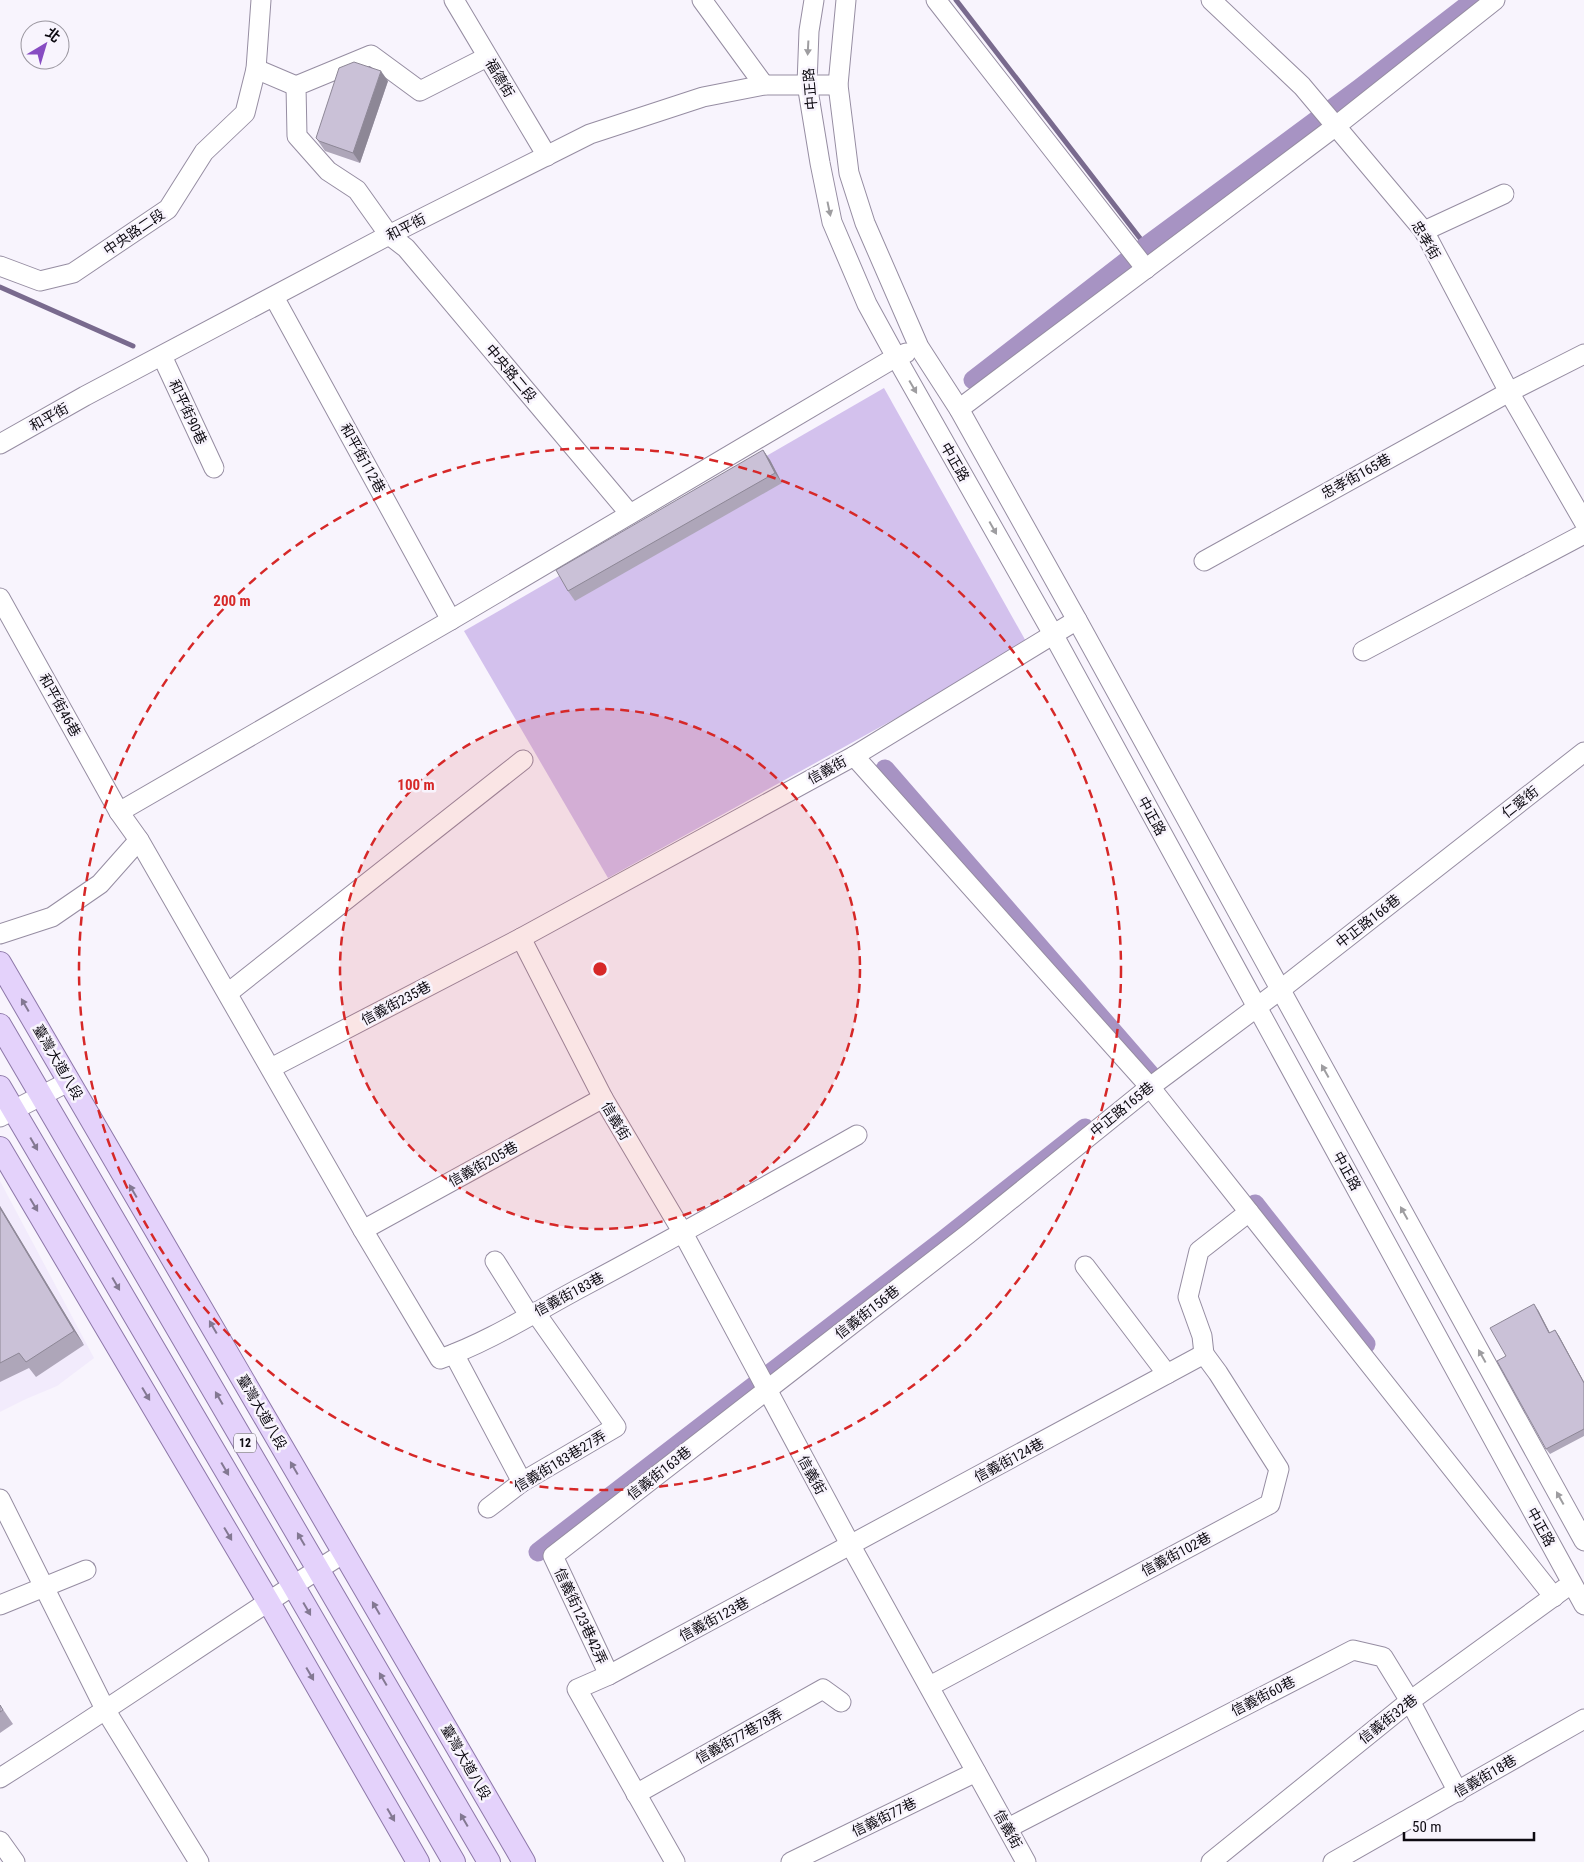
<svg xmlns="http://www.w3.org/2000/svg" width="1584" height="1862" font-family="'Roboto Condensed','Noto Sans TC',sans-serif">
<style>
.built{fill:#f2ebfc}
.green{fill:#d3c1ed}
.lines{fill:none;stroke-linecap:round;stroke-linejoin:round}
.stream{stroke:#796a8e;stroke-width:5}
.canal{stroke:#a793c3;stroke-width:19}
.minor-casing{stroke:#968da2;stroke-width:21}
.major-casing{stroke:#8d78a8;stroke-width:24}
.minor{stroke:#fff;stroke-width:19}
.major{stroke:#e4d2fb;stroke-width:22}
.wall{fill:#aea6b9}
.shaded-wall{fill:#8d8796}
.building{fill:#cac1d7;stroke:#8d8796}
.oneway{fill:#9e9da0}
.oneway2{fill:#837892}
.ring{fill:none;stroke:#d62828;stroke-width:2.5;stroke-dasharray:9 6}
.labels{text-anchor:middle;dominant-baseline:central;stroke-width:5;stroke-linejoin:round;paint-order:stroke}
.shield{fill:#f8f4fd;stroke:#545058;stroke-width:1}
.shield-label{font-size:12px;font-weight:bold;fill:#0d0a11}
.street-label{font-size:14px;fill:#0d0a11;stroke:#f8f4fd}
.centre{fill:#d62828;stroke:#f8f4fd;stroke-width:2.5}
.ring-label{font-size:15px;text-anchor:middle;font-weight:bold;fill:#d62828;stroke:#f8f4fd;stroke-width:5;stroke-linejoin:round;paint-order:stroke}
</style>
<rect width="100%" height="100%" fill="#f8f4fd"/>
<path class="built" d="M 0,1181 L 94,1358 L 57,1386 L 26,1399 L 0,1412 Z"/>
<path class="green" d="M 884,388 L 1028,645 L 608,878 L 464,631 Z"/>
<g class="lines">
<g class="stream">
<path d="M 956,0 L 1146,246"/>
<path d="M 0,287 L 133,346"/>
</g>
<g class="canal">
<path d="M 973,380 L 1146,246 L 1360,88 L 1474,0"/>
<path d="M 885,769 L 1150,1074"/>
<path d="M 1255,1204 L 1366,1344"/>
<path d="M 538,1552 L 942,1241 L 1085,1128"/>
</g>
<g class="minor-casing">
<g id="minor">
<path d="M 454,0 L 547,156"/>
<path d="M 702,0 L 764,85"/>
<path d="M 814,0 L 809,31 L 807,84 L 820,163 L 832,222 L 867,304 L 896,357 L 1053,634 L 1584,1605"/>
<path d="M 846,0 L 838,85 L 849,173 L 865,223 L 919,347 L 959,409 L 1077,620 L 1584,1541"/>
<path d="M 936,0 L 1146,269"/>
<path d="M 1211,0 L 1302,86 L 1424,231 L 1509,392 L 1584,522"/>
<path d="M 487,57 L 420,91 L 371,55 L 296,86 L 297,136 L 328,171 L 357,190 L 389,235 L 406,248 L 630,514"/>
<path d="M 256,69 L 296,86"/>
<path d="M 1424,231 L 1504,194"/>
<path d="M 0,266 L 40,281 L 73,273 L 168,209 L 204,152 L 245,113 L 256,69 L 261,0"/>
<path d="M 274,297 L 451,620"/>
<path d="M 162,356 L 214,468"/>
<path d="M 959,409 L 1336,126 L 1495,0"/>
<path d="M 0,444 L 85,396 L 389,235 L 590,134 L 703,97 L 764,85 L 838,85"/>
<path d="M 1204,561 L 1509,392 L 1584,354"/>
<path d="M 0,598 L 119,812 L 139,840 L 363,1230 L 440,1359 C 489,1342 535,1312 582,1287 C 674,1238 765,1187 857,1135"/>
<path d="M 1363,651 L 1584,534"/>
<path d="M 854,756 L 1150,1087 L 1554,1597"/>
<path d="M 119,812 L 451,620 L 896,357 L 906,353"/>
<path d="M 0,934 L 52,917 L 100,884 L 139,840"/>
<path d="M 521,938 L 603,1098 L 683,1233 L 851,1546 L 1026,1862"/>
<path d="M 228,993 L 523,760"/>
<path d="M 271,1068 L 521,938 L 854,756 L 1077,620"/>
<path d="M 0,1117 L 70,1081"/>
<path d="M 363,1230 L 603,1098"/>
<path d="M 495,1261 L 529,1315"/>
<path d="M 1085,1266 L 1167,1374"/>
<path d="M 454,1354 L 522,1482"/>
<path d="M 1204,1354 L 1202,1336 L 1188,1297 L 1199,1251 L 1249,1212"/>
<path d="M 0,1499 L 106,1711 L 199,1862"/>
<path d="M 488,1508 L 522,1482 L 616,1427 L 535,1312"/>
<path d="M 0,1605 L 86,1570"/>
<path d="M 609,1675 L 553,1556 L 968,1234 L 1150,1087 L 1280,990 L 1584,752"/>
<path d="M 930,1686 L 1270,1504 L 1279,1469 L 1218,1373 L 1204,1354"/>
<path d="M 0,1778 C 116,1705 228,1626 344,1553"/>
<path d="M 636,1794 L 823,1689 L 841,1702"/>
<path d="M 1008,1828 L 1353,1650 L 1383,1657 L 1410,1701 L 1458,1792"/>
<path d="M 0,1841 L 15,1862"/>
<path d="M 675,1862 L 577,1689 L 609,1675 L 1204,1354"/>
<path d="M 791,1862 L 976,1772"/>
<path d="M 1211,1862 L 1410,1701 L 1564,1589"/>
<path d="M 1333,1862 L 1584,1719"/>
</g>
</g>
<g class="major-casing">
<g id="major">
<path d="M 0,963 L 524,1862"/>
<path d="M 0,1025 L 489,1862"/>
<path d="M 0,1087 L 293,1585 L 454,1862"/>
<path d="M 0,1148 L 268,1601 L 418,1862"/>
</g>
</g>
<use href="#minor" class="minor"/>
<use href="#major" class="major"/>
</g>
<g class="wall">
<path d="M 388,81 L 360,163 L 325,151 L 316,138 Z"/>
<path d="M 763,450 L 770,460 L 782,483 L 575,601 L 568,591 Z"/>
<path d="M 0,1206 L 84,1345 L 36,1377 L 29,1368 L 0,1382 Z"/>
<path d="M 1538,1310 L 1550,1333 L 1555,1330 L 1559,1336 L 1584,1382 L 1584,1436 L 1550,1454 L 1546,1449 Z"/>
<path d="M 0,1705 L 13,1724 L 0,1733 Z"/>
</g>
<g class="shaded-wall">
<path d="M 381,71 L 388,81 L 360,163 L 353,153 Z"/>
<path d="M 763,450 L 770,460 L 782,483 L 775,473 Z"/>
<path d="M 0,1206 L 84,1345 L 74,1331 L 0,1208 Z"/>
<path d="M 1534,1304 L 1538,1310 L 1553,1339 L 1549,1333 Z"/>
<path d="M 1555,1330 L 1559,1336 L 1584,1382 L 1584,1383 Z"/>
</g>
<g class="building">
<path d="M 354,62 L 381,71 L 353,153 L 319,141 L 316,138 L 339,68 Z"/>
<path d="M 763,450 L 775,473 L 568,591 L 556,570 Z"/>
<path d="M 0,1208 L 74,1331 L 26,1362 L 19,1353 L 0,1363 Z"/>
<path d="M 1534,1304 L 1549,1333 L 1555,1330 L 1584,1383 L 1584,1429 L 1546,1449 L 1497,1361 L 1506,1356 L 1490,1328 Z"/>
<path d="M 0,1705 L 3,1710 L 0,1712 Z"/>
</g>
<defs><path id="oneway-solid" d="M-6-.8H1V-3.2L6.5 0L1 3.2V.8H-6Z" transform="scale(1.25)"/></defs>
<g class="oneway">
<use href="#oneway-solid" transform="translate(808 48) rotate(93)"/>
<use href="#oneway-solid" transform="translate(829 209) rotate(78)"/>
<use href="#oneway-solid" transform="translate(913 387) rotate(60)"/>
<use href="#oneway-solid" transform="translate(993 528) rotate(61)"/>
<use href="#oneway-solid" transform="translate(1325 1071) rotate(-119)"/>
<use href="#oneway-solid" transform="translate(1404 1213) rotate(-119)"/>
<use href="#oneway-solid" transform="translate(1482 1356) rotate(-119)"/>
<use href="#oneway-solid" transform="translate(1560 1498) rotate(-119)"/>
</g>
<g class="oneway2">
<use href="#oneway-solid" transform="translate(25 1005) rotate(-120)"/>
<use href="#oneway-solid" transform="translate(34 1144) rotate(60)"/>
<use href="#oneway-solid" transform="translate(133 1191) rotate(-120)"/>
<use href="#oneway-solid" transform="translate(34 1205) rotate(59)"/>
<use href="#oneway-solid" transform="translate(116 1284) rotate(60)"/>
<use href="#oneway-solid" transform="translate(213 1327) rotate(-120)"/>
<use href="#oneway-solid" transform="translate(146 1394) rotate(59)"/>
<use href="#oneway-solid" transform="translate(219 1398) rotate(-120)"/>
<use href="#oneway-solid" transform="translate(294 1468) rotate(-120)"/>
<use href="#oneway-solid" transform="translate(225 1469) rotate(60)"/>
<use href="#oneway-solid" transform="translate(228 1534) rotate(59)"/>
<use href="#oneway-solid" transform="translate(301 1539) rotate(-120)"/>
<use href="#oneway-solid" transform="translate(376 1608) rotate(-120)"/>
<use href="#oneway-solid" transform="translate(307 1609) rotate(60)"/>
<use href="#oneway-solid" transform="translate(310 1674) rotate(60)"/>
<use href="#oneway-solid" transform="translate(383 1679) rotate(-120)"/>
<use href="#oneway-solid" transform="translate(391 1815) rotate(60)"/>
<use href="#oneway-solid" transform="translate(464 1820) rotate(-120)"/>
</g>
<circle cx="600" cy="969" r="260" fill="#d62828" fill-opacity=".12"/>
<g class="ring">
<circle cx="600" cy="969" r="260"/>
<circle cx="600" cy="969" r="521"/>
</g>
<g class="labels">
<rect class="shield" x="234" y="1433.5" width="22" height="19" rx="4"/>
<g class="shield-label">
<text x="245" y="1443">12</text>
</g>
<g class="street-label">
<text transform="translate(500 78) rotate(59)">福德街</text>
<text transform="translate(810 89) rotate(-95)">中正路</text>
<text transform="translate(406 227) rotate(-27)">和平街</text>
<text transform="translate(134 232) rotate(-34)">中央路二段</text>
<text transform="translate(1426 240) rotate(59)">忠孝街</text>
<text transform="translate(511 373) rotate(50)">中央路二段</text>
<text transform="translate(188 412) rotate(65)">和平街90巷</text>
<text transform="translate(49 417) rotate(-29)">和平街</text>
<text transform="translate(363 458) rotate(61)">和平街112巷</text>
<text transform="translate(955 462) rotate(60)">中正路</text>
<text transform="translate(1356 476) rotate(-29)">忠孝街165巷</text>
<text transform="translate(60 705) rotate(61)">和平街46巷</text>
<text transform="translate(827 770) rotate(-29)">信義街</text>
<text transform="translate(1520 802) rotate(-38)">仁愛街</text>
<text transform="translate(1152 816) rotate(61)">中正路</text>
<text transform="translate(1368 921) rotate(-38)">中正路166巷</text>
<text transform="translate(396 1003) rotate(-28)">信義街235巷</text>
<text transform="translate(58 1062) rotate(60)">臺灣大道八段</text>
<text transform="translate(1122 1109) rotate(-39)">中正路165巷</text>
<text transform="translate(616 1121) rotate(59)">信義街</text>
<text transform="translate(483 1164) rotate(-29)">信義街205巷</text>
<text transform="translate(1347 1171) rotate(61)">中正路</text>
<text transform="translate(569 1294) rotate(-28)">信義街183巷</text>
<text transform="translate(867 1312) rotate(-38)">信義街156巷</text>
<text transform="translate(262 1412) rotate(60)">臺灣大道八段</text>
<text transform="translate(1009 1460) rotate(-28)">信義街124巷</text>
<text transform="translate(560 1461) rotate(-31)">信義街183巷27弄</text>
<text transform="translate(659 1473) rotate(-38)">信義街163巷</text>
<text transform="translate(812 1475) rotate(61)">信義街</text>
<text transform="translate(1541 1527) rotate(61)">中正路</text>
<text transform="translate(1176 1554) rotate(-28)">信義街102巷</text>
<text transform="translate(581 1616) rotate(65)">信義街123巷42弄</text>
<text transform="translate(714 1619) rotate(-28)">信義街123巷</text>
<text transform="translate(1263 1696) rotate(-27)">信義街60巷</text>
<text transform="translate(1388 1719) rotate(-38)">信義街32巷</text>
<text transform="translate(739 1736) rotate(-29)">信義街77巷78弄</text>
<text transform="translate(466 1762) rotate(60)">臺灣大道八段</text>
<text transform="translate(1485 1776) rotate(-30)">信義街18巷</text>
<text transform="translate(884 1817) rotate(-26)">信義街77巷</text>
<text transform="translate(1008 1829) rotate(61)">信義街</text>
</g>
</g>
<circle cx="600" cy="969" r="8" class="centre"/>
<g class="ring-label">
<text x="232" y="606">200 m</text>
<text x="416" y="790">100 m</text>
</g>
<g transform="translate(45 45) rotate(38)"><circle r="24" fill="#f8f4fd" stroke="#9a969f"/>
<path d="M0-4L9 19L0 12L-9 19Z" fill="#874cc2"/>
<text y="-8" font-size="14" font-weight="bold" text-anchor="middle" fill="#0d0a11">北</text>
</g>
<path d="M1404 1832v8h130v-8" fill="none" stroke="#0d0a11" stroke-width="2.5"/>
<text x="1412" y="1832" font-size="15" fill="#0d0a11" stroke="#f8f4fd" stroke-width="4" paint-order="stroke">50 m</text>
</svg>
